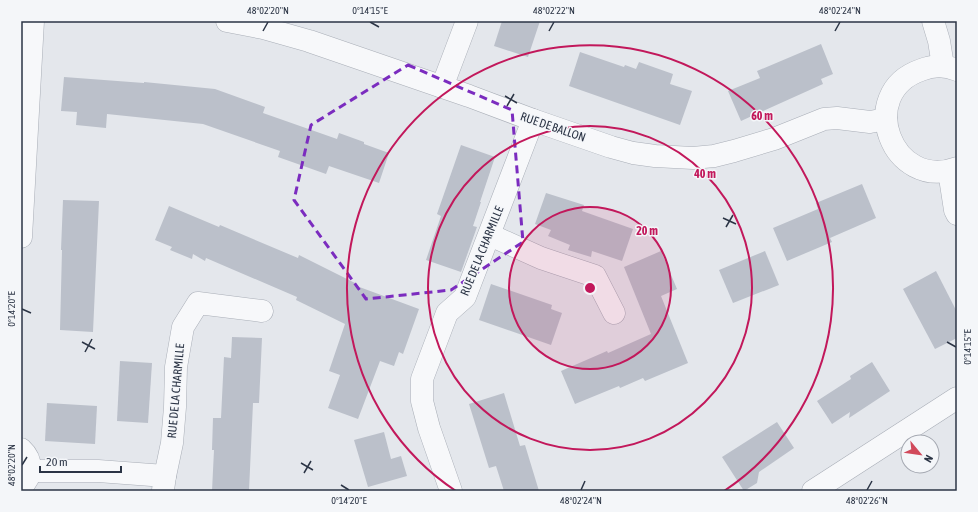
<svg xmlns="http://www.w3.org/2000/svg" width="978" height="512" font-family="'Asap Condensed',sans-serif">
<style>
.building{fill:#bbc0ca}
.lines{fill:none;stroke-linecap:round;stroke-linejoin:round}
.minor-casing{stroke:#a9aeb7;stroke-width:23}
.minor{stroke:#f7f8fa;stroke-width:22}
.marked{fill:none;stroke:#7b2cbf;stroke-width:3;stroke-dasharray:8 5;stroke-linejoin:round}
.ticks{fill:none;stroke:#2b3445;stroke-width:1.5}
.ring{fill:none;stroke:#c2185b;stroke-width:2}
.labels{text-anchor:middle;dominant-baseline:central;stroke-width:3;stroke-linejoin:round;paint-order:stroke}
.street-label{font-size:12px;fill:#2b3445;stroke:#f4f6f9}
.centre{fill:#c2185b;stroke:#f4f6f9;stroke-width:2}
.ring-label{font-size:12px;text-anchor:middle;font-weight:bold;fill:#c2185b;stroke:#f4f6f9;stroke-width:3;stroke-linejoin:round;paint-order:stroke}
.neatline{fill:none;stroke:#2b3445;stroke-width:1.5}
.ticks-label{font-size:10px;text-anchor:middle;fill:#2b3445}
</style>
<rect width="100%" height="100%" fill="#e4e7ec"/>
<g class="building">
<path d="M 502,21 L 540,21 L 528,57 L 494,46 Z"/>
<path d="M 821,44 L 833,74 L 821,79 L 823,84 L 741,121 L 728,91 L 760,78 L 757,71 Z"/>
<path d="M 580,52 L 624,67 L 625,65 L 636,69 L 639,62 L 673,74 L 670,84 L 692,91 L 680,125 L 569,86 Z"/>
<path d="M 64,77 L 144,83 L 144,82 L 215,89 L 265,107 L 263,113 L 337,139 L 339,133 L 364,142 L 364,144 L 389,153 L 379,183 L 329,166 L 326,174 L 278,157 L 280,151 L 203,124 L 107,114 L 106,128 L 76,125 L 77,112 L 61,111 Z"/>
<path d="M 461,145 L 495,157 L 480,202 L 481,202 L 473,226 L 477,227 L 461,272 L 426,260 L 441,216 L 437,214 Z"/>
<path d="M 862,184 L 876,218 L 830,238 L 832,242 L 787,261 L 773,228 L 818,209 L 816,203 Z"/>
<path d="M 546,193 L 584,205 L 582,211 L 633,229 L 622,261 L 592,251 L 591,257 L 568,250 L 570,245 L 548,236 L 551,230 L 535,224 Z"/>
<path d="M 63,200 L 99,201 L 93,332 L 60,330 L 62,250 L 61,250 Z"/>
<path d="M 169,206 L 219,227 L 220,225 L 298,258 L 299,255 L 355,283 L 354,285 L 419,309 L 403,354 L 399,352 L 394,366 L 380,361 L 358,419 L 328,408 L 340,375 L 329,371 L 345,324 L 296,300 L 297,297 L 206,258 L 205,261 L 193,254 L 192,259 L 170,250 L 172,247 L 155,240 Z"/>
<path d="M 661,251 L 677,289 L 661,296 L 688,363 L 645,381 L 643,378 L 620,388 L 619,386 L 575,404 L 561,371 L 607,351 L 608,353 L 651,334 L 624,267 Z"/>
<path d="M 765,251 L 779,285 L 733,303 L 719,270 Z"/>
<path d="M 936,271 L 957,312 L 957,338 L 935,349 L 903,289 Z"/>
<path d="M 491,284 L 552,305 L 551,309 L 562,313 L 551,345 L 479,320 Z"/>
<path d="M 232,337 L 262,338 L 259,403 L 253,403 L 249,491 L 212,491 L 214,450 L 212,450 L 213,418 L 221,418 L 224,357 L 231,358 Z"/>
<path d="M 120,361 L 152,363 L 148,423 L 117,421 Z"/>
<path d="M 872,362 L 890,391 L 849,418 L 850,412 L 832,424 L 817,401 L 851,379 L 850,376 Z"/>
<path d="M 504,393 L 520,446 L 525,445 L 539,491 L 504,491 L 496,466 L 489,468 L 469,404 Z"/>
<path d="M 47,403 L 97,406 L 95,444 L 45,441 Z"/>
<path d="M 777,422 L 794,448 L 759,472 L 757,483 L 744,491 L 722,457 Z"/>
<path d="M 384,432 L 391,459 L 401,456 L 407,476 L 368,487 L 354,440 Z"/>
</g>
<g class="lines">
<g class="minor-casing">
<g id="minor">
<path d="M 227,21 L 263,28 L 309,41 L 469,96 L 533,120 L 611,147 L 633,153 L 655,156 L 693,158 L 714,156 L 734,151 L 774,139 L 824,119 L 837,118 L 870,122 L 886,119"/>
<path d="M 933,21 L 939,41 L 943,66"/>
<path d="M 957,70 C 945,65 933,65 921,70 C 855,93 892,192 957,168"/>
<path d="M 442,87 L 467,21"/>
<path d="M 949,171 L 955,210 L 957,214"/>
<path d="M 490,235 L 541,258 L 595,276 L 614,313"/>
<path d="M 21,237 L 33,21"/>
<path d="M 21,449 C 33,460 33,476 21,487"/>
<path d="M 30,471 L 98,471 L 165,476 L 163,490"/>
<path d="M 165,476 L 172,443 L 175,407 L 176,367 L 183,327 L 198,303 L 262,311"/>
<path d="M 451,491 L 429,428 L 422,401 L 422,379 L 447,313 L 465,297 L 533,120"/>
<path d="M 813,491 L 957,398"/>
</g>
</g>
<use href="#minor" class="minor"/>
</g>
<path class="marked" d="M 408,65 L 512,110 L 523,242 L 451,290 L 366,299 L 294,200 L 311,125 Z"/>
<path class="ticks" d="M 370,22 L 379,27M 263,31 L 268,22M 549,31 L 554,22M 835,31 L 840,22M 505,96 L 517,103M 507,106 L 514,94M 723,218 L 736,224M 726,227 L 733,215M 22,309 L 31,313M 82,342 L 95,349M 947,342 L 956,347M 85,352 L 92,339M 301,463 L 313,470M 22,465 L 27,457M 304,473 L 311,461M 341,485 L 349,490M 581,490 L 585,481M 867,490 L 872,481"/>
<circle cx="590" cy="288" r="81" fill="#c2185b" fill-opacity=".12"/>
<g class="ring">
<circle cx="590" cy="288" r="81"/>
<circle cx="590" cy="288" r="162"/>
<path d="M456 491A243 243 0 1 1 724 491"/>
</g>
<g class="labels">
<g class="street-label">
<text transform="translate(553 127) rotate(19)">RUE DE BALLON</text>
<text transform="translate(482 251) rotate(-68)">RUE DE LA CHARMILLE</text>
<text transform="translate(176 391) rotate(-85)">RUE DE LA CHARMILLE</text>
</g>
</g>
<circle cx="590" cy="288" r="6" class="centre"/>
<g class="ring-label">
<text x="762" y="120">60 m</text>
<text x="705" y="178">40 m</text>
<text x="647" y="235">20 m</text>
</g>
<rect width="978" height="512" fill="none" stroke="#f4f6f9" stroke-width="44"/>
<g transform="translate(920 454) rotate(119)"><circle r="19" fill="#f4f6f9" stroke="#a4a8b1"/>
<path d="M0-3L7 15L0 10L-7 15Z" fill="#d1495b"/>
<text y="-6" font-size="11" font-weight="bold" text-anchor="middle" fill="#2b3445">N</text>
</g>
<path d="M40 466v6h81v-6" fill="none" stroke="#2b3445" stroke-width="2"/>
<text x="46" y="466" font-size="12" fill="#2b3445" stroke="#f4f6f9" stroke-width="3" paint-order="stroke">20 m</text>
<rect x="22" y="22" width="934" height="468" class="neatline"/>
<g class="ticks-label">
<text x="268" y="14">48°02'20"N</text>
<text x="370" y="14">0°14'15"E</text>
<text x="554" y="14">48°02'22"N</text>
<text x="840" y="14">48°02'24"N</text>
<text transform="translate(11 309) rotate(-90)" y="4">0°14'20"E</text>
<text transform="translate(967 347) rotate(-90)" y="4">0°14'15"E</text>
<text transform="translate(11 465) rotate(-90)" y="4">48°02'20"N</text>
<text x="349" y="504">0°14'20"E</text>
<text x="581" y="504">48°02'24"N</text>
<text x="867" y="504">48°02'26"N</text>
</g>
</svg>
